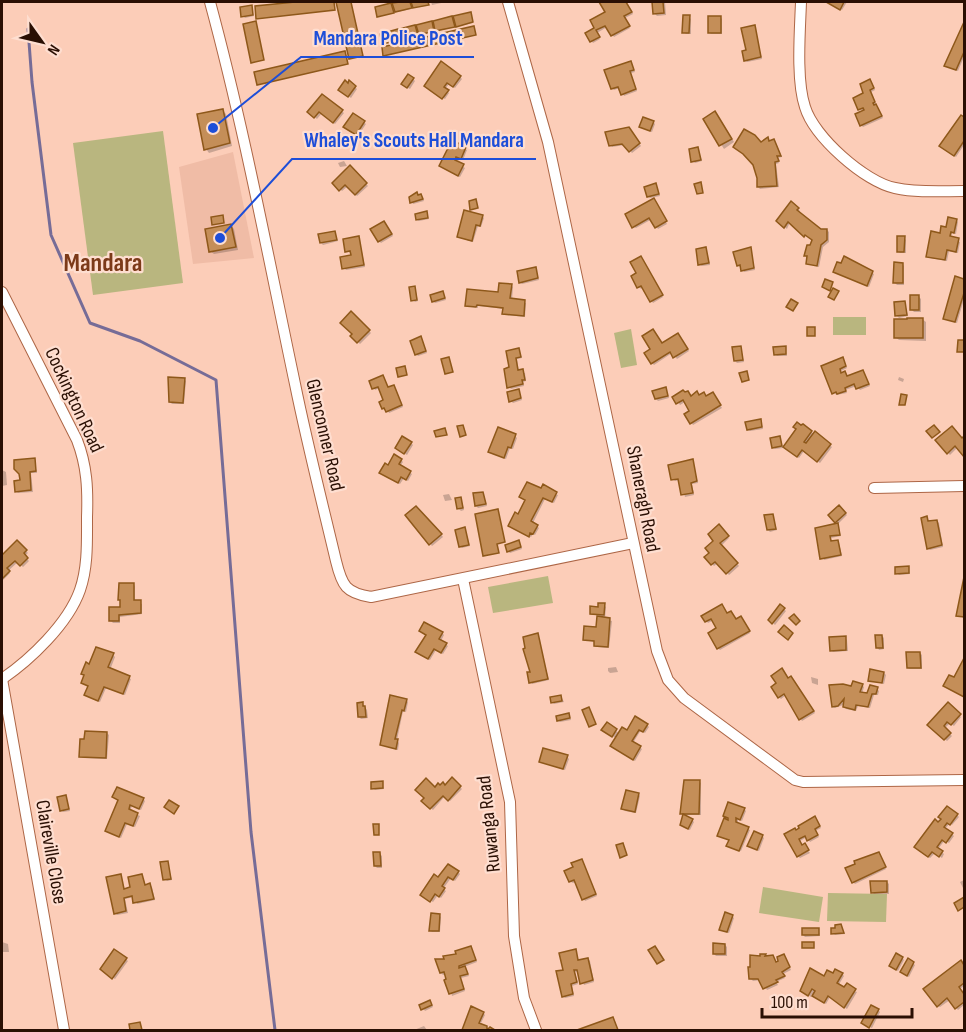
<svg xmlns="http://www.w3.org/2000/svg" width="966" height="1032" font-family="'Sofia Sans Condensed',sans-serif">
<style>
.built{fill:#f0bca6}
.green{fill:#b9b67f}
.shadow{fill:#0003}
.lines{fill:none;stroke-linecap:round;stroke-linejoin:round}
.stream{stroke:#766c97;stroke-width:3}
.building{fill:#c48e58;stroke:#8e581a;stroke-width:1.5}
.minor-casing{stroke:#ad6646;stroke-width:12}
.minor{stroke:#fff;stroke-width:10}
.labels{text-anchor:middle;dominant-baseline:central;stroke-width:4.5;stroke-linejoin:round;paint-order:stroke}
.street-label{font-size:20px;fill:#2a0f03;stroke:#feded0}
.district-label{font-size:26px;font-weight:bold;fill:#7c3a19;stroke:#feded0}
.leader{fill:none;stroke:#1d4ed8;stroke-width:2}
.callout-dot{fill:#1d4ed8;stroke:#feded0;stroke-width:2}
.callout-label{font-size:21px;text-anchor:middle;font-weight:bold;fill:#1d4ed8;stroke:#feded0;stroke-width:4.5;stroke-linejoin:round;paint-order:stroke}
</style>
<rect width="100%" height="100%" fill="#fccdb8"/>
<path class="built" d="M 233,152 L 254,258 L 193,264 L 179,167 Z"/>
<g class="green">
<path d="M 163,131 L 183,283 L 93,295 L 73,143 Z"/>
<rect x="833" y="317" width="33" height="18"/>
<path d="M 631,329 L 637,365 L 621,368 L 614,333 Z"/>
<path d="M 548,576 L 553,603 L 493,613 L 488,587 Z"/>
<path d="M 763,887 L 823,897 L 819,922 L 759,913 Z"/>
<path d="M 828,893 L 887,894 L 886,922 L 827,921 Z"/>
</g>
<g class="shadow">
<path d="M 308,2 L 334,2 L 334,10 L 257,18 L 256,7 Z"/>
<path d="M 406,2 L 410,2 L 411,9 L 379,16 L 377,8 Z"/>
<path d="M 431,2 L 446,2 L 432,5 Z"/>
<path d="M 601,2 L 626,2 L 633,14 L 625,18 L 630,28 L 614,37 L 607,27 L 597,33 L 600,39 L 593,43 L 587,34 L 596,29 L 607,13 Z"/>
<path d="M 654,2 L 665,2 L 666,15 L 657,16 L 655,14 Z"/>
<path d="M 827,2 L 847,2 L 842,10 Z"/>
<path d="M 251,7 L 254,16 L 245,18 L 243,16 Z"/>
<path d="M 471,14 L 473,23 L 384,43 L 381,35 Z"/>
<path d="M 689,17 L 691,19 L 691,34 L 686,34 L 684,32 Z"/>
<path d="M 720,17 L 722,19 L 722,34 L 711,34 L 709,32 Z"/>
<path d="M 964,24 L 964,57 L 958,71 L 946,65 Z"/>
<path d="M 754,27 L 762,59 L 747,62 L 745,60 Z"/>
<path d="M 345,52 L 348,64 L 259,84 Z"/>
<path d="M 630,62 L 635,72 L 631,73 L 637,91 L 624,96 L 620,88 L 614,90 L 612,88 Z"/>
<path d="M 460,77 L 462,79 L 455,88 L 449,84 L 445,89 L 449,93 L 445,99 L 427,87 Z"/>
<path d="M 413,79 L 415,81 L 410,89 L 405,86 Z"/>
<path d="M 350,83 L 357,89 L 351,98 L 342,91 Z"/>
<path d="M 872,83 L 875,90 L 871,92 L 876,104 L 874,104 L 883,118 L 863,127 L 861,125 L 863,112 L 855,98 L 865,94 Z"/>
<path d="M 322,96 L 344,113 L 335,124 L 322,113 L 317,119 L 309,112 Z"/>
<path d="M 222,110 L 226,114 L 232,146 L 209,153 L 206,149 Z"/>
<path d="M 715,113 L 734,142 L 724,149 L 705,119 Z"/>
<path d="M 353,115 L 366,124 L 358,136 L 347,128 Z"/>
<path d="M 961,117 L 964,119 L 964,145 L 956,157 L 943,147 Z"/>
<path d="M 653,122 L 655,124 L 652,132 L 640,127 Z"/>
<path d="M 630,131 L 641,146 L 632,153 L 625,145 L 612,147 L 610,145 Z"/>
<path d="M 768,139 L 770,142 L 774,141 L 776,143 L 782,157 L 777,158 L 779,163 L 776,164 L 779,187 L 760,189 L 758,187 L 761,144 Z"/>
<path d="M 452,142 L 467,150 L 463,160 L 459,158 L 456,162 L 465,168 L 460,177 L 440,166 Z"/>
<path d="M 698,149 L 702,161 L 695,163 L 693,161 Z"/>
<path d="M 344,161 L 347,166 L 340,167 L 338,163 Z"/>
<path d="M 350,168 L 368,186 L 357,196 L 348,186 L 342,191 L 334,183 Z"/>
<path d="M 656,185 L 660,196 L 650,198 L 648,196 Z"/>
<path d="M 421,195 L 424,201 L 413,204 L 412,202 Z"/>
<path d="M 655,202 L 667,224 L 658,229 L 652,219 L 636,228 L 634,227 Z"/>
<path d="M 791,203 L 800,211 L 798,213 L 820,230 L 827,230 L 829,232 L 829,242 L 823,247 L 819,267 L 807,263 L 809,258 L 806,255 L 813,240 L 802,233 L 790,222 L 787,229 L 778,221 Z"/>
<path d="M 426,213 L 429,219 L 419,221 L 417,220 Z"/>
<path d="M 482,216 L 484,218 L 481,227 L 478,226 L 473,242 L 458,237 Z"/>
<path d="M 956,220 L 958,222 L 956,234 L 952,233 L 951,238 L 960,242 L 958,253 L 949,251 L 947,261 L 930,258 L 928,256 L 941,235 Z"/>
<path d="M 386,225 L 393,236 L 381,243 L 379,241 Z"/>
<path d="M 231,226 L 234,229 L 238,250 L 214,254 L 210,251 Z"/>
<path d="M 335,233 L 338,241 L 323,245 L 321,243 Z"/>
<path d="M 359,237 L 365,267 L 346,270 L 344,268 L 352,257 L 352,252 L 347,251 Z"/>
<path d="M 904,238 L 906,240 L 906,253 L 900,253 L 898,251 Z"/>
<path d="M 706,249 L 710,265 L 702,266 L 700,265 Z"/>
<path d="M 750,249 L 755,270 L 744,272 L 742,267 L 738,265 Z"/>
<path d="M 844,258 L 874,274 L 869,287 L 837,273 Z"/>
<path d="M 642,260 L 663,297 L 653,303 L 643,287 L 641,289 L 639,287 L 638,273 Z"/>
<path d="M 902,264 L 904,266 L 904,285 L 897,285 L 895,283 Z"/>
<path d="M 535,268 L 539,280 L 522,284 L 520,282 Z"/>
<path d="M 956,278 L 964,280 L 964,299 L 957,323 L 945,319 Z"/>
<path d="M 511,285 L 513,287 L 512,300 L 526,303 L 525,317 L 506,315 L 504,309 L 478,306 L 478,308 L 466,306 L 500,294 Z"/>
<path d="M 415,287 L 418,301 L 415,302 L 413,300 Z"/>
<path d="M 443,293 L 446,300 L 435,303 L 433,301 Z"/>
<path d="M 919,297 L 921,299 L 921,312 L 914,312 L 912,310 Z"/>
<path d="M 905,303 L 908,316 L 899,318 L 897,316 Z"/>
<path d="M 351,313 L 371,333 L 360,344 L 352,336 L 354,334 Z"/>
<path d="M 922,319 L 926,322 L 926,341 L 899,340 L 895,337 Z"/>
<path d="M 680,337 L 689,351 L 677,359 L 672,353 L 654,365 L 652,363 L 662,345 Z"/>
<path d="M 421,338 L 427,353 L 418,356 L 416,354 Z"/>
<path d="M 740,347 L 744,362 L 737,363 L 735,361 Z"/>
<path d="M 785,348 L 787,356 L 777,356 L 775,354 Z"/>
<path d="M 519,350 L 522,358 L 517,359 L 519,372 L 525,373 L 526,381 L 523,382 L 524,386 L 511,389 L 509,387 L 511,369 Z"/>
<path d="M 844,361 L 847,368 L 841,371 L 842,374 L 845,373 L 848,378 L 863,372 L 870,386 L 860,390 L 857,386 L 845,390 L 847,393 L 836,395 L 823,367 Z"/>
<path d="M 899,377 L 904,379 L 903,382 L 898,380 Z"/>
<path d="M 184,379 L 186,381 L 184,404 L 172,404 L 170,402 Z"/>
<path d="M 371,382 L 388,389 L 395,388 L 403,407 L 389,413 L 387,409 L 385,410 L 383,408 L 385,400 L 380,388 L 375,390 Z"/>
<path d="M 666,389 L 669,398 L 658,401 L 656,399 Z"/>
<path d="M 518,391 L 522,400 L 513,403 L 511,401 Z"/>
<path d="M 700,396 L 714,396 L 722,408 L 693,425 L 686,415 L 691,412 L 685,402 L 680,405 L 674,397 Z"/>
<path d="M 761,421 L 763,429 L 750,431 L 748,429 Z"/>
<path d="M 803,426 L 832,447 L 820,463 L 804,451 L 799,458 L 787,448 Z"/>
<path d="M 515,436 L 517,438 L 513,449 L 510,448 L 506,459 L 492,453 Z"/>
<path d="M 780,438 L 783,448 L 775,449 L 773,447 Z"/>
<path d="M 964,438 L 964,455 L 958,447 L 950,455 L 937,440 L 962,440 Z"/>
<path d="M 411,443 L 413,445 L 407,455 L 399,450 Z"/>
<path d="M 34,460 L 37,473 L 31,473 L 33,492 L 18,493 L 16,491 Z"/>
<path d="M 401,460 L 403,462 L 400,466 L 412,474 L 408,481 L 404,478 L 400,484 L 383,474 L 388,467 Z"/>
<path d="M 692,461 L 698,483 L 692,484 L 694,495 L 685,497 L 680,480 L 675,481 L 673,479 Z"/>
<path d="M 2,470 L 6,472 L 7,485 L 2,486 Z"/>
<path d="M 541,490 L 558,495 L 554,503 L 545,499 L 533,523 L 539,528 L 535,535 L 533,534 L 531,537 L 512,528 L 527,500 Z"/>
<path d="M 483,493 L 487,506 L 478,508 L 476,506 Z"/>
<path d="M 449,494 L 452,500 L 445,501 L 443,495 Z"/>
<path d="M 461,498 L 464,510 L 461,511 L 459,509 Z"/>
<path d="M 839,507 L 847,515 L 838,524 L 830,515 Z"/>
<path d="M 407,515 L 433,524 L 443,537 L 432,546 Z"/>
<path d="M 772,515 L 777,530 L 770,532 L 768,530 Z"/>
<path d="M 927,518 L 929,523 L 937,521 L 939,523 L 943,547 L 930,550 L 928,548 Z"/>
<path d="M 838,525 L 841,536 L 831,538 L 832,543 L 837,541 L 839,543 L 842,556 L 824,560 L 816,529 Z"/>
<path d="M 718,526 L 729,538 L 721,546 L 739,566 L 729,575 L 718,563 L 714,566 L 706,557 L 711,553 Z"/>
<path d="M 465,529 L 470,546 L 462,548 L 460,546 Z"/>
<path d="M 17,542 L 28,553 L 24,556 L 29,561 L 23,567 L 18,562 L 8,571 L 10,573 L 3,580 L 2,578 L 2,557 Z"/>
<path d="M 519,542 L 522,549 L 510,553 L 508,551 Z"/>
<path d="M 908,567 L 910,574 L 899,575 L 897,573 Z"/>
<path d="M 964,581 L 964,618 L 958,615 Z"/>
<path d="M 133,584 L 135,586 L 135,602 L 142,604 L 142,614 L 120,617 L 120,623 L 113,623 L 111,621 L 122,608 L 122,602 L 119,600 Z"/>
<path d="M 604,605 L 606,607 L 605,619 L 612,621 L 609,648 L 598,647 L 596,642 L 584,640 L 597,629 L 599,616 L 591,614 Z"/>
<path d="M 780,606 L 786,611 L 775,625 L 770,620 Z"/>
<path d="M 728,615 L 736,620 L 743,619 L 750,633 L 720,650 L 718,648 L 718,629 L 714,620 L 708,623 L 703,616 Z"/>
<path d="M 442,633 L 444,635 L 441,641 L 448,646 L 443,654 L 436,650 L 430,660 L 418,654 Z"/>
<path d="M 537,635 L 549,680 L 532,684 L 531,682 L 531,673 Z"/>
<path d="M 882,636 L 884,638 L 884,649 L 879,650 L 878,648 Z"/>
<path d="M 845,638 L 847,640 L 848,651 L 833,652 L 831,650 Z"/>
<path d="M 920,653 L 922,655 L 922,669 L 910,669 L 908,668 Z"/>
<path d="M 113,655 L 115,657 L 110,670 L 131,679 L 125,695 L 106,688 L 100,702 L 88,697 L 86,695 L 89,686 L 83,683 L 90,666 Z"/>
<path d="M 616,667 L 618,672 L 610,673 L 608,671 L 608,668 Z"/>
<path d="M 884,673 L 886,675 L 884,684 L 870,680 Z"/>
<path d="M 811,677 L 818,679 L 818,685 L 812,683 Z"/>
<path d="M 788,680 L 792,680 L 815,713 L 802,721 L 786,695 L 781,699 L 779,697 L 779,684 Z"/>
<path d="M 862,685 L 864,687 L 862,694 L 868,694 L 877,689 L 879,691 L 878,695 L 874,695 L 870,708 L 858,706 L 856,711 L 846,709 L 843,705 L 835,708 L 833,707 L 851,688 Z"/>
<path d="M 561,696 L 564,702 L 554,704 L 552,702 Z"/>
<path d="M 406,700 L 408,702 L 406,712 L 403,711 L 397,740 L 399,743 L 398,750 L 384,746 L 382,745 Z"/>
<path d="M 362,703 L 367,710 L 368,718 L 361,719 L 359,717 Z"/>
<path d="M 948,705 L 961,717 L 954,726 L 950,723 L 944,729 L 952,736 L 947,741 L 929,725 Z"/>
<path d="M 569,715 L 571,720 L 560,722 L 558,720 Z"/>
<path d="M 607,724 L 620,734 L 647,725 L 649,727 L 645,733 L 641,730 L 633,743 L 642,749 L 635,761 L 614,748 L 617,739 L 605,731 Z"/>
<path d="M 107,733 L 109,735 L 107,759 L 83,758 L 81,756 Z"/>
<path d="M 567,757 L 569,759 L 565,770 L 541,762 Z"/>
<path d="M 452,779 L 462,789 L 450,801 L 445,796 L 433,810 L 423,801 L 435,789 L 445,787 Z"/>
<path d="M 699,781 L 701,783 L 701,815 L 684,815 L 682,813 Z"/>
<path d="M 382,783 L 384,789 L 375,790 L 373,788 Z"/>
<path d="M 638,794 L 640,796 L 636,813 L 625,811 L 623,809 Z"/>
<path d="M 66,797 L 70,811 L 63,812 L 61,810 Z"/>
<path d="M 143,799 L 145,801 L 141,810 L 132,806 L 130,811 L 140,816 L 135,827 L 127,824 L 121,838 L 109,832 L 119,800 Z"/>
<path d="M 744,809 L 746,811 L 742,821 L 738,819 L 738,824 L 750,830 L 741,851 L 730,847 L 730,841 L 721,837 L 729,822 Z"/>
<path d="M 957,815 L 959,817 L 952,825 L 950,823 L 945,829 L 954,836 L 949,843 L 945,840 L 938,849 L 944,854 L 942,858 L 935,853 L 930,858 L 918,849 L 939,824 Z"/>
<path d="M 692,820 L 694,822 L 690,830 L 683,827 Z"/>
<path d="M 817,820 L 821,828 L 815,831 L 819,837 L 810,842 L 807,837 L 800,841 L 810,853 L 800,858 L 798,856 L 796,832 Z"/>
<path d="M 762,836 L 764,838 L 759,851 L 749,846 Z"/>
<path d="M 380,854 L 382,856 L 382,868 L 377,868 L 375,866 Z"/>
<path d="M 880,856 L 886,869 L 855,884 L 853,882 Z"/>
<path d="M 167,862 L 172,880 L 167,881 L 165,879 Z"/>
<path d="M 583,863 L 597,896 L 585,901 L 576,882 L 573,883 L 571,882 L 566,871 Z"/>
<path d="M 458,872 L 460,874 L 455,881 L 451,878 L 443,889 L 446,891 L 441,898 L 438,895 L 433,902 L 424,896 L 439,879 Z"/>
<path d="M 120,876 L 125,890 L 132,888 L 142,876 L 146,886 L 150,885 L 152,887 L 155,900 L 137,904 L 134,897 L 125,899 L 128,913 L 117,915 L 115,913 Z"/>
<path d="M 964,880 L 964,890 L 960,882 Z"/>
<path d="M 887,882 L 889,884 L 889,894 L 874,894 L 872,892 Z"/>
<path d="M 439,915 L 441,917 L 440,932 L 432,932 L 430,930 Z"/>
<path d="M 732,916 L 734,918 L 729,933 L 723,931 L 721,929 Z"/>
<path d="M 841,926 L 845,934 L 835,935 L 833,933 Z"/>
<path d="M 818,929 L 820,936 L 805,937 L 803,935 Z"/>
<path d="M 2,942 L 8,944 L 9,952 L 2,952 Z"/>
<path d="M 725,945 L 727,947 L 727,956 L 716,956 L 714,954 Z"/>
<path d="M 471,947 L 477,962 L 464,967 L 469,976 L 461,978 L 465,991 L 452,996 L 446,974 L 443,975 L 441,973 L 446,960 Z"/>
<path d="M 575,950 L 579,961 L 588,959 L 590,961 L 594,982 L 584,985 L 579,971 L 575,972 L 578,984 L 572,986 L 574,996 L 565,998 L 563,996 L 565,971 Z"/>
<path d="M 115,951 L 128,961 L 115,979 L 103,971 Z"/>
<path d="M 785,957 L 791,970 L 783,974 L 785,978 L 776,982 L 778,985 L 767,990 L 761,980 L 753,981 L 751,979 Z"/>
<path d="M 902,958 L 904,960 L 898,971 L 893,968 Z"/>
<path d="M 908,960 L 915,965 L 909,977 L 904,974 Z"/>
<path d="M 961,962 L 964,966 L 964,986 L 960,989 L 964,995 L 964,1005 L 958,1010 L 950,1000 L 940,1007 L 938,1006 Z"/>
<path d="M 842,974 L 844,976 L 838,986 L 857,992 L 847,1009 L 830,997 L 826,1004 L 812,994 L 811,997 L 804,992 L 824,978 L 833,975 Z"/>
<path d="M 431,1003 L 433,1007 L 425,1011 L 421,1005 Z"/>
<path d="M 878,1010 L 880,1012 L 872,1028 L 865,1025 Z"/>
<path d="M 483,1013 L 485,1015 L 480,1025 L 493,1030 L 464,1030 L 470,1017 Z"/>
<path d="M 424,1026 L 427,1030 L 414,1030 Z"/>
</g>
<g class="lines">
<path class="stream" d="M 28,29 L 32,82 L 51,235 L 90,323 L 140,341 L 216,380 L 251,832 L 275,1030"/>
</g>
<g class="building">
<path d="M 295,2 L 334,2 L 335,10 L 256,19 L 255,6 Z"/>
<path d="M 336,2 L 351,2 L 363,56 L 349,59 Z"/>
<path d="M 400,2 L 410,2 L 412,8 L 395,12 L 392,3 Z"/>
<path d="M 411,2 L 428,2 L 429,5 L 413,8 Z"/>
<path d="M 599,2 L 626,2 L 632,12 L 624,16 L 630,26 L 611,36 L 605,26 L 596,30 L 600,37 L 590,42 L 585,33 L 594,28 L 590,20 L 605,12 Z"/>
<path d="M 652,2 L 663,2 L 664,13 L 653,14 Z"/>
<path d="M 826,2 L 844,2 L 840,10 Z"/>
<path d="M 391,3 L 394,13 L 377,17 L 375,7 Z"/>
<path d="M 252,5 L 253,15 L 241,17 L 240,7 Z"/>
<path d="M 471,12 L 473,22 L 456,27 L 453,16 Z"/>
<path d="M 683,15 L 690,15 L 689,33 L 682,33 Z"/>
<path d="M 452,16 L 455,27 L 435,31 L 433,21 Z"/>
<rect x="708" y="16" width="13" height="17"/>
<path d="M 256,21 L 264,60 L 251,63 L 243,24 Z"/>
<path d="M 432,21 L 434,31 L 419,35 L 416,25 Z"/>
<path d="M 964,22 L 964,52 L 956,70 L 944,66 Z"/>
<path d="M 415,25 L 418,35 L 401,39 L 399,29 Z"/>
<path d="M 755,25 L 761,57 L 744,61 L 742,51 L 746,50 L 741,28 Z"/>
<path d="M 474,26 L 476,35 L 383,56 L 382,47 Z"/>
<path d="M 398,29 L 400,40 L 382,44 L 380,34 Z"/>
<path d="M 345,51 L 348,64 L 257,85 L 254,72 Z"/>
<path d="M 441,61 L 461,76 L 453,87 L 447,83 L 444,87 L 449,90 L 442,99 L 424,86 Z"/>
<path d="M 631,61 L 634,70 L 630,71 L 636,89 L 621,95 L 618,87 L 611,89 L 604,70 Z"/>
<path d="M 408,74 L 414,78 L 407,88 L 401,84 Z"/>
<path d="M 870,79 L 874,88 L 870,90 L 875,102 L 873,103 L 874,105 L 876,104 L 882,116 L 860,126 L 855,114 L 864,110 L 863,108 L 858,110 L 853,98 L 863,93 L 860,84 Z"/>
<path d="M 345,80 L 348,83 L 349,80 L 356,86 L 348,97 L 338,90 Z"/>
<path d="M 322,94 L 343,110 L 333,123 L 319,112 L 314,118 L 307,112 Z"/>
<path d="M 223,109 L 230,143 L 204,150 L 197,114 Z"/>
<path d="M 715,111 L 732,139 L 719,146 L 703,119 Z"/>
<path d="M 353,113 L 365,121 L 356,135 L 343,127 Z"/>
<path d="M 961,115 L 964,117 L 964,141 L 954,156 L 939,146 Z"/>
<path d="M 643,117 L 654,121 L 650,131 L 639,127 Z"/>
<path d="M 629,127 L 640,143 L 629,152 L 622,144 L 609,146 L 605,132 Z"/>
<path d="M 744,129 L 755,135 L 761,142 L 768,137 L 769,141 L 774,139 L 781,156 L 777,156 L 779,161 L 775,162 L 777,186 L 757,187 L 757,178 L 753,165 L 743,154 L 733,147 Z"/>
<path d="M 452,140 L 466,147 L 461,159 L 456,157 L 455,160 L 464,164 L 458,176 L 439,166 Z"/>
<path d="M 698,147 L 701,160 L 691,162 L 689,149 Z"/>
<path d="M 350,165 L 367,183 L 355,195 L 345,185 L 339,191 L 332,183 Z"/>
<path d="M 701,182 L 703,193 L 697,194 L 694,184 Z"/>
<path d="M 656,183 L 659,194 L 647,197 L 644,187 Z"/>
<path d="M 417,192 L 418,195 L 421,194 L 423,199 L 410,203 L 409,197 Z"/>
<path d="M 654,198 L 667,221 L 655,228 L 649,218 L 632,228 L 625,214 Z"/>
<path d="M 476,199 L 478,208 L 470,210 L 469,201 Z"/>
<path d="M 791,201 L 799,208 L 797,210 L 821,229 L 827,229 L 827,240 L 821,245 L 817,266 L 806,264 L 807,256 L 804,256 L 807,245 L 810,245 L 812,240 L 805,235 L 804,237 L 788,222 L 784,228 L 776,221 Z"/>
<path d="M 464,210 L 483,215 L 480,226 L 476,225 L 472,241 L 457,237 Z"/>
<path d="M 427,211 L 428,218 L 416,220 L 415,214 Z"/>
<path d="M 223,215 L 224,223 L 212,225 L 211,217 Z"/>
<path d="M 948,217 L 957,219 L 954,233 L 951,232 L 950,236 L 959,238 L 956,252 L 947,250 L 945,260 L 926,257 L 931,231 L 940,233 L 941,226 L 946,227 Z"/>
<path d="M 384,221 L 392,234 L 378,242 L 370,229 Z"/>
<path d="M 231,224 L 236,247 L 209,252 L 205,229 Z"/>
<path d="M 335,231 L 337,240 L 320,243 L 318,234 Z"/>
<path d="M 359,236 L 364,265 L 342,269 L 340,257 L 351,255 L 350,251 L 345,252 L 343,239 Z"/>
<path d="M 897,236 L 905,236 L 904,252 L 897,252 Z"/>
<path d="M 706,247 L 709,263 L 698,265 L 696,249 Z"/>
<path d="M 751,247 L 754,268 L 741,271 L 740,265 L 737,266 L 733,252 Z"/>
<path d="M 641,256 L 663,295 L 650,302 L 641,286 L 637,288 L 631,276 L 636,273 L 630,262 Z"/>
<path d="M 844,256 L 873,271 L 867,286 L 833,272 L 837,262 L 841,263 Z"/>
<path d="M 894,262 L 903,263 L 903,283 L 893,283 Z"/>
<path d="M 536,267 L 538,278 L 519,283 L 517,271 Z"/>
<path d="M 955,276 L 964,279 L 964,293 L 955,322 L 943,319 Z"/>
<path d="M 825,279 L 833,282 L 830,291 L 822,287 Z"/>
<path d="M 499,283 L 512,284 L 510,298 L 525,300 L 524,316 L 502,314 L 503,308 L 477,305 L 476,307 L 465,306 L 467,289 L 498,292 Z"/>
<path d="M 415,286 L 417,300 L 411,301 L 409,287 Z"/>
<path d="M 833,288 L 839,291 L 834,300 L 828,297 Z"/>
<path d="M 443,291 L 445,298 L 432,302 L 430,295 Z"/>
<rect x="910" y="295" width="9" height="15"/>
<path d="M 791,299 L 798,303 L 793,311 L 786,307 Z"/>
<path d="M 905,301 L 907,315 L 895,316 L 894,302 Z"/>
<path d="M 351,311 L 370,330 L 357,343 L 350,336 L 352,334 L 340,323 Z"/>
<path d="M 907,318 L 923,318 L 923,338 L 894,338 L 894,319 L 907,319 Z"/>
<rect x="807" y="327" width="8" height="9"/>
<path d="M 653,329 L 662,343 L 678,333 L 688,349 L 673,358 L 670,352 L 651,364 L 644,353 L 650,349 L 642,336 Z"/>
<path d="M 421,336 L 426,351 L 415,355 L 410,341 Z"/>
<path d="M 958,340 L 964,340 L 964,352 L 957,352 Z"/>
<path d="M 741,346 L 743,360 L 734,361 L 732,347 Z"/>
<path d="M 786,346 L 786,354 L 774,355 L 773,347 Z"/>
<path d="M 519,348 L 521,357 L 516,358 L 518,370 L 523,369 L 525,380 L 522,380 L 523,384 L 507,388 L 504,369 L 509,367 L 506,351 Z"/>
<path d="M 449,357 L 453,372 L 445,374 L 441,359 Z"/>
<path d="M 843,357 L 846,366 L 840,369 L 841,373 L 845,371 L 847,376 L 863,370 L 869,384 L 856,389 L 854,384 L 845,388 L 846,391 L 837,394 L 836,392 L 832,394 L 821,366 Z"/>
<path d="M 405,366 L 407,375 L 398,377 L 396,368 Z"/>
<path d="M 747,371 L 749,380 L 742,382 L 739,373 Z"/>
<path d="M 383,375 L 388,387 L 394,385 L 402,405 L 386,412 L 384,408 L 382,409 L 379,402 L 383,400 L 378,387 L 372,389 L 369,381 Z"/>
<path d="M 168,377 L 185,378 L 183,403 L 169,402 Z"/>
<path d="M 666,387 L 668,396 L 655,399 L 652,391 Z"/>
<path d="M 519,389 L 521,398 L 509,402 L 507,392 Z"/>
<path d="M 683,390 L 685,392 L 688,391 L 691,396 L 697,391 L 699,395 L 704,392 L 706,396 L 713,392 L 721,405 L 690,424 L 684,414 L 689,411 L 683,400 L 676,404 L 672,397 Z"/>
<path d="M 901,394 L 907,395 L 905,405 L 899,405 Z"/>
<path d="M 761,419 L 762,427 L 747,430 L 745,422 Z"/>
<path d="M 797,422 L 801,425 L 803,424 L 812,431 L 804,442 L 806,443 L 815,431 L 831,444 L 817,462 L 802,450 L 797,457 L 783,447 L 796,429 L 793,427 Z"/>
<path d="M 463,425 L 466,435 L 460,437 L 457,426 Z"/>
<path d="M 934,425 L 940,432 L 932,438 L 926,431 Z"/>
<path d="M 952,426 L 962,438 L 964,436 L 964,457 L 955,446 L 947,454 L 935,440 Z"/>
<path d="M 498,427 L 516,434 L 511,448 L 508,447 L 504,458 L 488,452 Z"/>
<path d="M 445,428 L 447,435 L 436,437 L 434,431 Z"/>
<path d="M 402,436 L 412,442 L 404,454 L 395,448 Z"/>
<path d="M 780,436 L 782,446 L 772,448 L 770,438 Z"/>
<path d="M 394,454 L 402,459 L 399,464 L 411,471 L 406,480 L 401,477 L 398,483 L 379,473 L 385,463 L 388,465 Z"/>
<path d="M 35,458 L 36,471 L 30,472 L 31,490 L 15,492 L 14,481 L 20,480 L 19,474 L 14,469 L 14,460 Z"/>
<path d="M 693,459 L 697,481 L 691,483 L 693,493 L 681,495 L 678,479 L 671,480 L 668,465 Z"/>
<path d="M 527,482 L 541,488 L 543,484 L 557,492 L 552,502 L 543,498 L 531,521 L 538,525 L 533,534 L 530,533 L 529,537 L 508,526 L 515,512 L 518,514 L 525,500 L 519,497 Z"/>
<path d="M 483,492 L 486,504 L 475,506 L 473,493 Z"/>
<path d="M 461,497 L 463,508 L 457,509 L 455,498 Z"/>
<path d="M 839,505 L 846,513 L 835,523 L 828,515 Z"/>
<path d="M 416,506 L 442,534 L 429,545 L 405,515 Z"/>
<path d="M 498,509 L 505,542 L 497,544 L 499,553 L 483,556 L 475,514 Z"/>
<path d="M 773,514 L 776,529 L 767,530 L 764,515 Z"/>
<path d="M 927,516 L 928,521 L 937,520 L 942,545 L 927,549 L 921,518 Z"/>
<path d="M 838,523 L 840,535 L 830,536 L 831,541 L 838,540 L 841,555 L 820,559 L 815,528 Z"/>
<path d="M 719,524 L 729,536 L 720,543 L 738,563 L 726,574 L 715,562 L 711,565 L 704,557 L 709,553 L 705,548 L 713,541 L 708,534 Z"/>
<path d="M 465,527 L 469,545 L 459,547 L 455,530 Z"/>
<path d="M 17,540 L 27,550 L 24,553 L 28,558 L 20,566 L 15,561 L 7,568 L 10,571 L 2,579 L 2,555 Z"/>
<path d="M 519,540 L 521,547 L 507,552 L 505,545 Z"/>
<path d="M 909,566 L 909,573 L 895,574 L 895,567 Z"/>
<path d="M 964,577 L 964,617 L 956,616 Z"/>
<path d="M 119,583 L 134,583 L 134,600 L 141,600 L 141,613 L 119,615 L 119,621 L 109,621 L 109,607 L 120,607 L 120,600 L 118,600 Z"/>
<path d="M 598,603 L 605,603 L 604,615 L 590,614 L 590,606 L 598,607 Z"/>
<path d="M 722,604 L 727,613 L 731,611 L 736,619 L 741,616 L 750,631 L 717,649 L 708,633 L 716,628 L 711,619 L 705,622 L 701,616 Z"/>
<path d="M 780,604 L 785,608 L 772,624 L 768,620 Z"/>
<path d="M 794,614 L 800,621 L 796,625 L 789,618 Z"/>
<path d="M 597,616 L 610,618 L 608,647 L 594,646 L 594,641 L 583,640 L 584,626 L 596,627 Z"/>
<path d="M 424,622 L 443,632 L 439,639 L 447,643 L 441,653 L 434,649 L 428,659 L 415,652 L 426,635 L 419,631 Z"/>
<path d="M 784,625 L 793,633 L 788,640 L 778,632 Z"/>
<path d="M 538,633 L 548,679 L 529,683 L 527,672 L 530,672 L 523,649 L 525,648 L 523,637 Z"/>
<path d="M 875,635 L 882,635 L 883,648 L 876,648 Z"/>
<path d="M 846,636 L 846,650 L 830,651 L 829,637 Z"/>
<path d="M 96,647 L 114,653 L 108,667 L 130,676 L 123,694 L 104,687 L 98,701 L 84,695 L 88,686 L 81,683 L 84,675 L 81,674 L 86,662 L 89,664 Z"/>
<path d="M 906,652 L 920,652 L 921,668 L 907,668 Z"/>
<path d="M 964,658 L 964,697 L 943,686 L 949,675 L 954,677 Z"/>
<path d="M 782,668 L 788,678 L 791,676 L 814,711 L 799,720 L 784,694 L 778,698 L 771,687 L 776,683 L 771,676 Z"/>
<path d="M 870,669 L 884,672 L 882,683 L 868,681 Z"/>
<path d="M 853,681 L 863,684 L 860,692 L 867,693 L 870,685 L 878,687 L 876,694 L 872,694 L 868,707 L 856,705 L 855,710 L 843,707 L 844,699 L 838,706 L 832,707 L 829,685 L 843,684 L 851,686 Z"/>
<path d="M 390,695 L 407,699 L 404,711 L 402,710 L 395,739 L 398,739 L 396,749 L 380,745 Z"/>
<path d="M 561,695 L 562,701 L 551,703 L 550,697 Z"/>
<path d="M 363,702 L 363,706 L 365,706 L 366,717 L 358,717 L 357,703 Z"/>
<path d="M 948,702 L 961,714 L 951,725 L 947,722 L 944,726 L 951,733 L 944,740 L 927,725 Z"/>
<path d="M 589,707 L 596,724 L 589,727 L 582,710 Z"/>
<path d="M 569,713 L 570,718 L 557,721 L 556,716 Z"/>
<path d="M 635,716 L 648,724 L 643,732 L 639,730 L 632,741 L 641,746 L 633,760 L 610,746 L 622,727 L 627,730 Z"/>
<path d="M 607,722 L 617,729 L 612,737 L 601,730 Z"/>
<path d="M 85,731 L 107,732 L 106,758 L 79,757 L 80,739 L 84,739 Z"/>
<path d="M 543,748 L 568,755 L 563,769 L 539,762 Z"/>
<path d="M 452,777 L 461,786 L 448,801 L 443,796 L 430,809 L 421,801 L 424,798 L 415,790 L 426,778 L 435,787 L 438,783 L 440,785 L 443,782 L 445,785 Z"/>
<path d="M 684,780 L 700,780 L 699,814 L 680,814 Z"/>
<path d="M 383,781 L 383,788 L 371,789 L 371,782 Z"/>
<path d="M 117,787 L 144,798 L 139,809 L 130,805 L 129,809 L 138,813 L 133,826 L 125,823 L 119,837 L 105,831 L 118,800 L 112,797 Z"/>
<path d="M 626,790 L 639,793 L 635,812 L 621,809 Z"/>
<path d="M 66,795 L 69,809 L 60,811 L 57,797 Z"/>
<path d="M 169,800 L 179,806 L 174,814 L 164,807 Z"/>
<path d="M 728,802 L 745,808 L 740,820 L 736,818 L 736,822 L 749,827 L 739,851 L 726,846 L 729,840 L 717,836 L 724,818 L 728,820 L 728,818 L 723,816 Z"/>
<path d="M 947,806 L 958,814 L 950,825 L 947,823 L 944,827 L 953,833 L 946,843 L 942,840 L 937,847 L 943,851 L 939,857 L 932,852 L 928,857 L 914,847 L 935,819 L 938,822 L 941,819 L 938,817 Z"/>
<path d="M 683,814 L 693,819 L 688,829 L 680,825 Z"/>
<path d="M 815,816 L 820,826 L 815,829 L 818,835 L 807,841 L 805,836 L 799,839 L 802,845 L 805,843 L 809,850 L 797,857 L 784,834 L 795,828 L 796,830 L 799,828 L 798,826 Z"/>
<path d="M 373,824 L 379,824 L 379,835 L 374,835 Z"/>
<path d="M 754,831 L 763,835 L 757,850 L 747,846 Z"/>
<path d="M 623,843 L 627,855 L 620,858 L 616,845 Z"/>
<path d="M 373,852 L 380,852 L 381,866 L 374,866 Z"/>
<path d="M 879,852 L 886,867 L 852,883 L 845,868 L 855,864 L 854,861 Z"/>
<path d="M 582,859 L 596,894 L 582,900 L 574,880 L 569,882 L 564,871 L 573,867 L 571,863 Z"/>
<path d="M 168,861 L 171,879 L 163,880 L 160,862 Z"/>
<path d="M 448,864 L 459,871 L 453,880 L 448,877 L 442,886 L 445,888 L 439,897 L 435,894 L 430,902 L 420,895 L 434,874 L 438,877 Z"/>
<path d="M 121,874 L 124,889 L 130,887 L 128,877 L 142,874 L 145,885 L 150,883 L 154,899 L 133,903 L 132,896 L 124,898 L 126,911 L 114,914 L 106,877 Z"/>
<path d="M 870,881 L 887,881 L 887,892 L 871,893 Z"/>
<path d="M 964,897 L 964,907 L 958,911 L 954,903 Z"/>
<path d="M 725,912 L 733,915 L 727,932 L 719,930 Z"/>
<path d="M 431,913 L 440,914 L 439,931 L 429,931 Z"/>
<path d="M 841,924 L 844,933 L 831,934 L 831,928 L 835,928 L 835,925 Z"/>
<rect x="802" y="928" width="17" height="7"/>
<rect x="802" y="942" width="12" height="6"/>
<path d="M 713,943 L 725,944 L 725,954 L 713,954 Z"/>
<path d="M 471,946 L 476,960 L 459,966 L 459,968 L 465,966 L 468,974 L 460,976 L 464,989 L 449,994 L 444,980 L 446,979 L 444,972 L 440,973 L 435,959 L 444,959 L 443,956 L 456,954 L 455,951 Z"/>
<path d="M 655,946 L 664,960 L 657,964 L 648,950 Z"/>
<path d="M 114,949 L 127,958 L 112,979 L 100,969 Z"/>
<path d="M 576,949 L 578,960 L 588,958 L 593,980 L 580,984 L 577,970 L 574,970 L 577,982 L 571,984 L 573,994 L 562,997 L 556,971 L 563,970 L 559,953 Z"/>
<path d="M 896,953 L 903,957 L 896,970 L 889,966 Z"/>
<path d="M 760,954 L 766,954 L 765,956 L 773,955 L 776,962 L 778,961 L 777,957 L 784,954 L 790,967 L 782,972 L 785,976 L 776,980 L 778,982 L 763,989 L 758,979 L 749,979 L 748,967 L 750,967 L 750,955 L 760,956 Z"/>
<path d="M 908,958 L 914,962 L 907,976 L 900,972 Z"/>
<path d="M 961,960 L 964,965 L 964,983 L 959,987 L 964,994 L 964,1002 L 955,1009 L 947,998 L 937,1007 L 923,989 Z"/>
<path d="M 810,968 L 824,976 L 827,970 L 833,973 L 835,969 L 843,973 L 837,983 L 844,987 L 847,983 L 856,989 L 844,1008 L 828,996 L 824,1003 L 812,996 L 815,991 L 812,989 L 808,996 L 800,991 Z"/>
<path d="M 430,1000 L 432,1005 L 421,1010 L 419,1005 Z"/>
<path d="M 871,1005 L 879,1009 L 869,1028 L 861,1023 Z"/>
<path d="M 471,1006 L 484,1012 L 479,1023 L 487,1026 L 487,1030 L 490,1027 L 495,1030 L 462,1030 Z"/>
<path d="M 613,1017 L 618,1030 L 577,1030 Z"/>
<path d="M 140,1022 L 142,1030 L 130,1030 L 129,1024 Z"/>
</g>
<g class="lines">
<g class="minor-casing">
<g id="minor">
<path d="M 210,2 C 244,128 268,256 295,384 C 307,443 322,502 336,561 C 342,586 346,593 371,597 L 633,543"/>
<path d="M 508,2 L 548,142 L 657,651 L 668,680 L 684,698 L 795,780 L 803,782 L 964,780"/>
<path d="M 801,2 C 800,31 796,80 805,107 C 814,137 865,182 895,188 C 918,193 942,191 964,191"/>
<path d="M 2,292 L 77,440 C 87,466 88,489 87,517 C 87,541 88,567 80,590 C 68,624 30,660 2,679"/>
<path d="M 874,488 L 964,486"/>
<path d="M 463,579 L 510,802 L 514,936 L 524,998 L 536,1030"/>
<path d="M 2,679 L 64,1030"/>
</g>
</g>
<use href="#minor" class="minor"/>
</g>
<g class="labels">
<g class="street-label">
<text transform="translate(74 400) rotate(65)">Cockington Road</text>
<text transform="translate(325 435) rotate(77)">Glenconner Road</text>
<text transform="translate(643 499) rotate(79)">Shaneragh Road</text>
<text transform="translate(489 824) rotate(-96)">Ruwanga Road</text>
<text transform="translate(51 852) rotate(80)">Claireville Close</text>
</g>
<g class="district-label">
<text x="103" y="263">Mandara</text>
</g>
</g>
<path class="leader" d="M213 128L301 57H474M220 238L292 159H536"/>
<g class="callout-dot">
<circle cx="213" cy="128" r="6"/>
<circle cx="220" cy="238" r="6"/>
</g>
<g class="callout-label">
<text x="388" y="45">Mandara Police Post</text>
<text x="414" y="147">Whaley's Scouts Hall Mandara</text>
</g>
<rect width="966" height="1032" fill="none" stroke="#2a0f03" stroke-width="6"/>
<g transform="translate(42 42) rotate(124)" stroke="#feded0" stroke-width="4.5" paint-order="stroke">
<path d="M0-4.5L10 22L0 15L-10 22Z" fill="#2a0f03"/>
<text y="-9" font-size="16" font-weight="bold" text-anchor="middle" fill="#2a0f03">N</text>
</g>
<path d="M762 1008v9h150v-9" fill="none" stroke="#2a0f03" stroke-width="3"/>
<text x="771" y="1008" font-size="18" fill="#2a0f03" stroke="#feded0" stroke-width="4.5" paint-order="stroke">100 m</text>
</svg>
